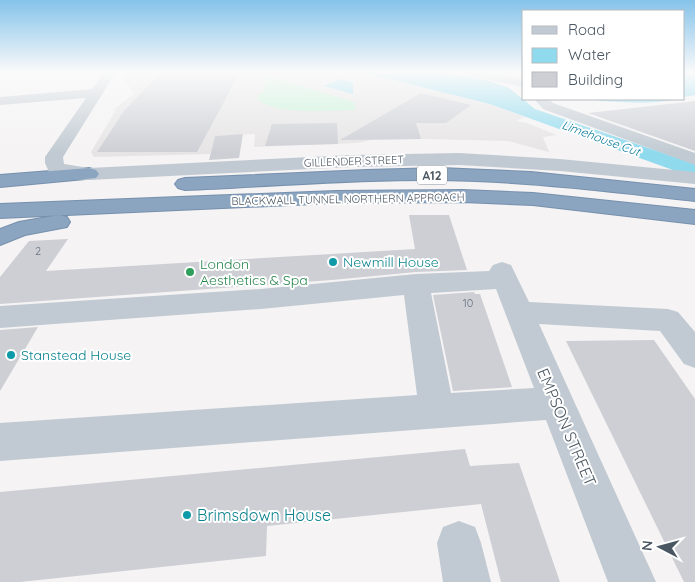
<svg xmlns="http://www.w3.org/2000/svg" width="695" height="582" font-family="Quicksand,sans-serif">
<style>
.education{fill:#e6e4e5}
.green{fill:#c3f1d5}
.water{fill:#90daee}
.building{fill:#cdcfd5}
.lines{fill:none;stroke-linecap:round;stroke-linejoin:round}
.highway-casing{stroke:#7690ad;stroke-width:2}
.minor{fill:#c1cad2;fill-rule:evenodd}
.highway{fill:#8ba5c1;fill-rule:evenodd}
.culture-dot{fill:#0f9aa8;stroke:#fff;stroke-width:2}
.leisure-dot{fill:#2e9e5b;stroke:#fff;stroke-width:2}
.labels{text-anchor:middle;dominant-baseline:central;stroke-width:4;stroke-linejoin:round;paint-order:stroke}
.far-street-label{font-size:11px;fill:#4a5661;stroke:#fff}
.number-label{font-size:11px;fill:#6b747e}
.far-water-label{font-size:12px;font-style:italic;fill:#0c7c9b;stroke:#fff}
.shield{fill:#fff;stroke:#808990;stroke-width:1}
.shield-label{font-size:12px;font-weight:bold;fill:#4a5661}
.culture-label{font-size:14px;fill:#0d838f;stroke:#fff;text-anchor:start}
.leisure-label{font-size:14px;fill:#27864d;stroke:#fff;text-anchor:start}
.near-street-label{font-size:16px;fill:#4a5661;stroke:#fff}
.near-culture-label{font-size:16px;fill:#0d838f;stroke:#fff;text-anchor:start}
</style>
<rect width="100%" height="100%" fill="#f5f3f3"/>
<path class="education" d="M 125,72 L 351,72 L 389,79 L 490,104 L 525,117 L 516,121 L 527,123 L 557,135 L 543,137 L 549,152 L 508,141 L 426,139 L 371,140 L 357,143 L 254,147 L 255,134 L 216,136 L 210,154 L 94,157 L 91,152 L 116,110 L 113,110 L 136,92 L 132,91 L 122,76 Z"/>
<path class="green" d="M 268,76 L 355,102 L 355,110 C 330,110 276,116 257,99 L 259,94 L 262,94 Z"/>
<g class="water">
<path d="M 351,72 L 442,72 L 490,81 L 509,88 L 535,109 L 695,164 L 695,178 L 490,104 L 389,79 Z"/>
<path d="M 684,72 L 695,72 L 695,95 L 684,97 Z"/>
<path d="M 339,79 L 353,82 L 353,94 L 324,86 Z"/>
<path d="M 597,99 L 677,99 C 652,105 625,102 599,101 Z"/>
</g>
<g class="building">
<path d="M 161,72 L 240,72 L 197,152 L 97,152 L 124,111 Z"/>
<path d="M 421,93 L 471,105 L 446,123 L 416,123 L 421,139 L 340,140 Z"/>
<path d="M 695,101 L 695,151 L 588,113 Z"/>
<path d="M 337,123 L 338,144 L 265,146 L 272,124 Z"/>
<path d="M 243,134 L 239,158 L 209,160 L 215,136 Z"/>
<path d="M 409,215 L 449,215 L 467,270 L 416,272 L 332,280 L 0,304 L 0,277 L 29,241 L 68,239 L 46,271 L 415,249 Z"/>
<path d="M 474,292 L 475,294 L 480,294 L 512,387 L 453,391 L 433,295 Z"/>
<path d="M 38,327 L 0,391 L 0,330 Z"/>
<path d="M 654,340 L 695,399 L 695,582 L 684,582 L 566,341 Z"/>
<path d="M 465,449 L 470,466 L 519,463 L 560,582 L 501,582 L 481,504 L 267,526 L 266,556 L 20,582 L 0,582 L 0,492 Z"/>
</g>
<g class="lines">
<g class="highway-casing">
<g id="highway">
<path d="M 89,168 L 96,170 L 99,174 L 96,178 L 0,187 L 0,175 Z"/>
<path d="M 440,168 L 531,172 L 695,189 L 695,201 C 622,193 550,184 476,181 C 379,177 282,186 185,190 L 178,188 L 175,184 L 178,180 L 185,178 L 367,170 Z"/>
<path d="M 463,190 L 533,193 L 695,210 L 695,224 L 533,205 L 463,202 L 336,203 L 0,218 L 0,204 L 336,191 Z"/>
<path d="M 59,215 L 67,217 L 70,222 L 67,227 L 25,235 L 0,245 L 0,229 L 19,222 Z"/>
</g>
</g>
<g class="minor">
<path d="M 104,72 L 116,72 L 63,157 L 64,164 L 89,168 L 352,155 L 459,153 L 560,159 L 695,172 L 695,184 L 560,171 L 459,165 L 352,167 L 89,180 L 74,179 L 49,172 L 45,163 L 45,157 L 86,98 L 0,105 L 0,97 L 92,89 Z"/>
<path d="M 462,72 L 486,72 L 524,79 L 524,87 L 468,76 Z"/>
<path d="M 534,99 L 549,99 L 553,103 L 695,153 L 695,165 L 543,109 Z"/>
<path d="M 502,262 L 511,265 L 529,302 L 668,309 L 678,312 L 695,332 L 695,368 L 684,364 L 660,331 L 539,324 L 656,582 L 608,582 L 546,420 L 0,461 L 0,423 L 417,395 L 404,295 L 261,309 L 0,328 L 0,306 L 261,289 L 416,274 L 489,271 L 493,265 ZM 496,289 L 534,388 L 451,393 L 431,293 Z"/>
<path d="M 459,521 L 475,527 L 481,543 L 491,582 L 443,582 L 437,543 L 443,527 Z"/>
</g>
<use href="#highway" class="highway"/>
</g>
<linearGradient id="sky" x2="0" y2="1"><stop stop-color="#85c3ea"/><stop offset="0.47" stop-color="#fafafa"/><stop offset="1" stop-color="#fafafa" stop-opacity="0"/></linearGradient>
<rect width="695" height="153" fill="url(#sky)"/>
<g class="culture-dot">
<circle cx="333" cy="262" r="5"/>
<circle cx="11" cy="355" r="5"/>
<circle cx="187" cy="515" r="5"/>
</g>
<circle class="leisure-dot" cx="190" cy="272" r="5"/>
<g class="labels">
<g class="far-street-label">
<text transform="translate(354 161) rotate(-2)">GILLENDER STREET</text>
<text transform="translate(348 199) rotate(-1)">BLACKWALL TUNNEL NORTHERN APPROACH</text>
</g>
<g class="number-label">
<text x="38" y="251">2</text>
<text x="468" y="303">10</text>
</g>
<g class="far-water-label">
<text transform="translate(601 138) rotate(20)">Limehouse Cut</text>
</g>
<rect class="shield" x="417" y="165.5" width="30" height="19" rx="4"/>
<g class="shield-label">
<text x="432" y="175">A12</text>
</g>
<g class="culture-label">
<text x="343" y="262">Newmill House</text>
<text x="21" y="355">Stanstead House</text>
</g>
<g class="leisure-label">
<text x="200" y="264">London<tspan x="200" dy="16">Aesthetics &amp; Spa</tspan></text>
</g>
<g class="near-street-label">
<text transform="translate(567 427) rotate(67)">EMPSON STREET</text>
</g>
<g class="near-culture-label">
<text x="197" y="515">Brimsdown House</text>
</g>
</g>
<rect x="522" y="10" width="162" height="90" fill="#ffffff" stroke="#b7bbc0"/>
<rect x="532" y="26" width="25" height="8" fill="#c1cad2" stroke="#b7bbc0"/>
<text x="568" y="35" font-size="15" fill="#4a5661">Road</text>
<rect x="532" y="48" width="25" height="15" fill="#90daee" stroke="#b7bbc0"/>
<text x="568" y="60" font-size="15" fill="#4a5661">Water</text>
<rect x="532" y="72" width="25" height="15" fill="#cdcfd5" stroke="#b7bbc0"/>
<text x="568" y="85" font-size="15" fill="#4a5661">Building</text>
<g transform="translate(660 547) rotate(276)" stroke="#ffffff" stroke-width="4" paint-order="stroke">
<path d="M0-4L9 19L0 12L-9 19Z" fill="#4a5661"/>
<text y="-8" font-size="14" font-weight="bold" text-anchor="middle" fill="#4a5661">N</text>
</g>
</svg>
